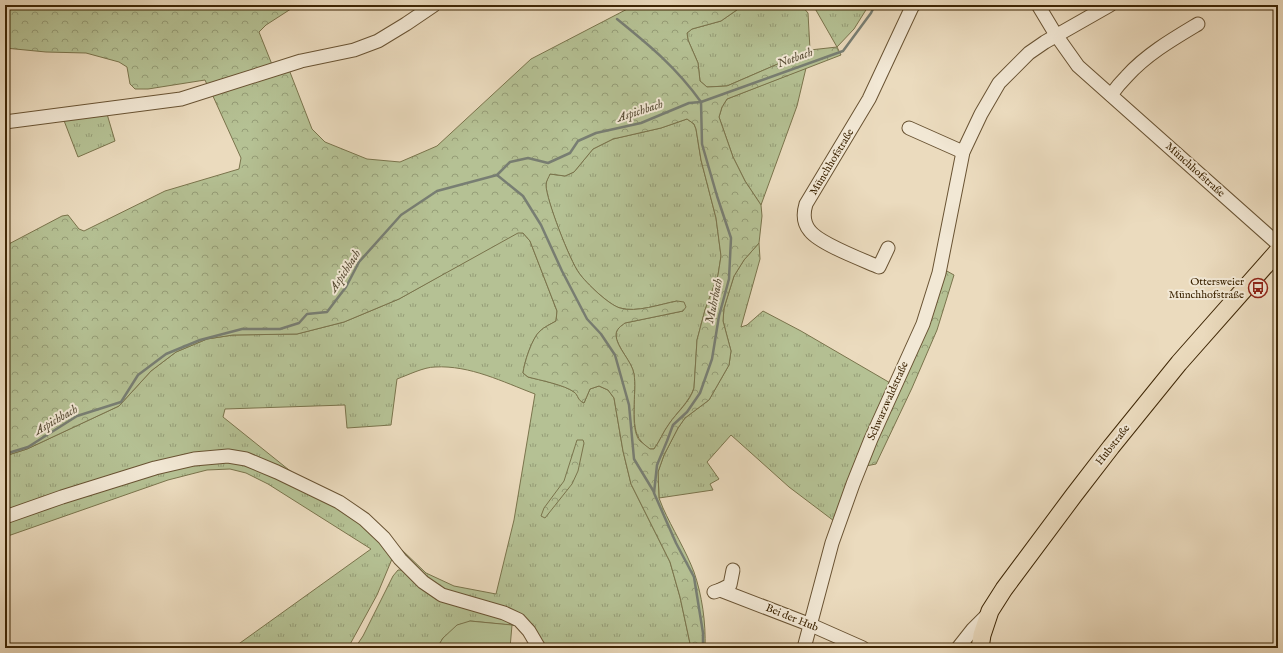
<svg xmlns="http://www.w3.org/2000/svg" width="1283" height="653" font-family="'IM FELL English',serif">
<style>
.grass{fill:url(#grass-tufts);stroke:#7a744c}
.forest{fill:url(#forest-crowns);stroke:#7a744c;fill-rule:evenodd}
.garden{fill:#b5c194;stroke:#7a744c}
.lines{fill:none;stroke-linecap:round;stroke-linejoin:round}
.stream{stroke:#787e73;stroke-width:2.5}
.minor-casing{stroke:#695333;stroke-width:15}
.major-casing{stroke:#3e2605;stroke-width:19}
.minor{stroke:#f2e8d5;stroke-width:13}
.major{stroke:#ebdbbe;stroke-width:17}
.labels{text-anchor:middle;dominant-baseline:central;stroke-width:4;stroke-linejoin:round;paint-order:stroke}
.street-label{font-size:11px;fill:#3e2605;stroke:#f2e8d5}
.poi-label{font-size:11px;fill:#3e2605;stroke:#f2e8d5;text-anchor:end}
.water-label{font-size:12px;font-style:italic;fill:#564a33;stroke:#f2e8d5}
</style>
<defs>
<pattern id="grass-tufts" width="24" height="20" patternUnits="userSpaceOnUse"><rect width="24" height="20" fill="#b5c194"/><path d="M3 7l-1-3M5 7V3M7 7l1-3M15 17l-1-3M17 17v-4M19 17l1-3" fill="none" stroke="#959d77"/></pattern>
<pattern id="forest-crowns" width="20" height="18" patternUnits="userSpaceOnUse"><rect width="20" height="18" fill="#b5c194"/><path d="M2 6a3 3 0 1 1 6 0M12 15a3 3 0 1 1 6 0" fill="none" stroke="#959d77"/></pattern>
</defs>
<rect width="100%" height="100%" fill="#ebdbbe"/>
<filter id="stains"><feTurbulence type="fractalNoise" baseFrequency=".005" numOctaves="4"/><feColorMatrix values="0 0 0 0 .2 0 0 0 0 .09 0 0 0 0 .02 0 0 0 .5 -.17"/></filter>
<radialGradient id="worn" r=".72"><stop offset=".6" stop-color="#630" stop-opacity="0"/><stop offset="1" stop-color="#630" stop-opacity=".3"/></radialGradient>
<g class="grass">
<path d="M 744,5 L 801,5 L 808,13 L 810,50 L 727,86 L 707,87 L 700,81 L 698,63 L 688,40 L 687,33 L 692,29 L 721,21 Z"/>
<path d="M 813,5 L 869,5 L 854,29 L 837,47 Z"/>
<path d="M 806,68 L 797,106 L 761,205 L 745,181 L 733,157 L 719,117 L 722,107 L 727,99 Z"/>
<path d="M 107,114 L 115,141 L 78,157 L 63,118 Z"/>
<path d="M 687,119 L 694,124 L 696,129 L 701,160 L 716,218 L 721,256 L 718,275 L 705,310 L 697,340 L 694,388 C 689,402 677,412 669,424 C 663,432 660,441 654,449 L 650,449 C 647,447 643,444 641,441 C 629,429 637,391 634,374 C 632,362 616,346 616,335 C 616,329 621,326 625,323 L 683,311 L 677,301 C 661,304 636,313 620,308 C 609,305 586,283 579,273 C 570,261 546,200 546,185 C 546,181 548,177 550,174 L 565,176 L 574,172 L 593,149 L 613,139 L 661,128 Z"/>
<path d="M 518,232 L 523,233 L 530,241 L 557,311 L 556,321 C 551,324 544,327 540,331 C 532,338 524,363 523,373 L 528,377 C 540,380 565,385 574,392 C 579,395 577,400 584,403 L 590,389 L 599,386 L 608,390 L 614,398 L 623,451 L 631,484 L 670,562 L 680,597 L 691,648 L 545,648 L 530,627 L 455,597 L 431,583 L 378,527 L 426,573 L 454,586 L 496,594 L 514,520 L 535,394 C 503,382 470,365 435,367 C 424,367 408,375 397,379 L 391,425 L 347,428 L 345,405 L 225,409 L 223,417 L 299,478 L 221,453 L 5,514 L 5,456 L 27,449 L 119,406 L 151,371 L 176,352 L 207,339 L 233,335 L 297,334 L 344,322 L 399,299 Z"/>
<path d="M 759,243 L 760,259 L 741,327 L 747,325 L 763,311 L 801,331 L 892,384 L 834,521 L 789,487 L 731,435 L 707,462 L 719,479 L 710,484 L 713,490 L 659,498 L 658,472 L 664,455 L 678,428 L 685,418 L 709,400 L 729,365 L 731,351 L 723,321 L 724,308 L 734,276 L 744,260 Z"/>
<path d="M 208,461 L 247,463 L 338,505 L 374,534 L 392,559 L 377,595 L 348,648 L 233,648 L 371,549 L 268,484 L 246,473 L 230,469 L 207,470 L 168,480 L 5,537 L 5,519 L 147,473 Z"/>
<path d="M 398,570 L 403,570 L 467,606 L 520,626 L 470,621 L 443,638 L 437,648 L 355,648 L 363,636 L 393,576 Z"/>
</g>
<g class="forest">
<path d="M 26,5 L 297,5 L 266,25 L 259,32 L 273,67 L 209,89 L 205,80 L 148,89 L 135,89 L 130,84 L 127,67 L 119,62 L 86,53 L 46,52 L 5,48 L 5,6 Z"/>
<path d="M 635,5 L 744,5 L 721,21 L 692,29 L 687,33 L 688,40 L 698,63 L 700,81 L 707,87 L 727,86 L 810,50 L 837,47 L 841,55 L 727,99 L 722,107 L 719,117 L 733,157 L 745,181 L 761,205 L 762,216 L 759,243 L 744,260 L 734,276 L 724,308 L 723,321 L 731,351 L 729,365 L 709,400 L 685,418 L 678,428 L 664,455 L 658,472 L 659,498 L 663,508 C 672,528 686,551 694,572 C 702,595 706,623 705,648 L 691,648 L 680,597 L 670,562 L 631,484 L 623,451 L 614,398 L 608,390 L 599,386 L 590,389 L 584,403 C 577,400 579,396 574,392 C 565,385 539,380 528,377 L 523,373 C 524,363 532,338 540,331 C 544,327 551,324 556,321 L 557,311 L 530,241 L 523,233 L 518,233 L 399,299 L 344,322 L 297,334 L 233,335 L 207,339 L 176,352 L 151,371 L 119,406 L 27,449 L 5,456 L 5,246 L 62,216 L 68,215 L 79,229 L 84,231 L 165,191 L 239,169 L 241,158 L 212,94 L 288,67 L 312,129 L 325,142 L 367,159 L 400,162 L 437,146 L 531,59 ZM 687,119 L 694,124 L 696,129 L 701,160 L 716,218 L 721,256 L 718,275 L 705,310 L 697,340 L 694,388 C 690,402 677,412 669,424 C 663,432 660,441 654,449 L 650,449 C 647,446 643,444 640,441 C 629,429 637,391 634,374 C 632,361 616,347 616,335 C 616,329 621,326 625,323 L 683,311 L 686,307 L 684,302 L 677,301 C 661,304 636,313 620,308 C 609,305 586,283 579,273 C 570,261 546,199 546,185 C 546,181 549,177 550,174 L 565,176 L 574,172 L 593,149 L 613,139 L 661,128 Z"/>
<path d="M 945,270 L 954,275 L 937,330 L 912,388 L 876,464 L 866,466 Z"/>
<path d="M 577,440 L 583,440 L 584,443 L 578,471 L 572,484 L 545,518 L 541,516 L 544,508 L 564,481 Z"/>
</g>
<path class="garden" d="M 470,621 L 512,625 L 510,648 L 437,648 L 443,638 L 457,625 Z"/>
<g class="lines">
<g class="stream">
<path d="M 617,19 C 649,45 676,67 701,102"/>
<path d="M 701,102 L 702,144 L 717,196 L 731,238 L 729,279 L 719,316 L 712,359 L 700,393 L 687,412 L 673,425 L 667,441 L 657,465 L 654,493 L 676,543 L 694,577 L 703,633 L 703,648"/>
<path d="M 497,175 L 523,196 L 541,225 L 562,271 L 587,319 L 601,334 L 615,355 L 629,405 L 634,459 L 654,492"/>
<path d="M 5,454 L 28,447 L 77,416 L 121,402 L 138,375 L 166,354 L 200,340 L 242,329 L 280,329 L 299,323 L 307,314 L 327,312 L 346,287 L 359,262 L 401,215 L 437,191 L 497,175 L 510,162 L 528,158 L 548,163 L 570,153 L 578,141 L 596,133 L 641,123 L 689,103 L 701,102 L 843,51 L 871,13 L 875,5"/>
</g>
<g class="minor-casing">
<g id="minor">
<path d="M 1038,5 L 1056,35 L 1078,66 L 1278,244"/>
<path d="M 1111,95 C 1116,88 1121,82 1127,76 C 1147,54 1173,39 1198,24"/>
<path d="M 5,122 L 181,99 L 301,61 L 354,50 L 378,41 L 406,24 L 434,5"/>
<path d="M 909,128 L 963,152"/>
<path d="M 888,248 L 879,267 C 863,260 820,244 810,231 C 803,223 803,214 806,204 L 869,99 L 912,7 L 914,5"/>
<path d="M 5,517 L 62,497 L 155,468 L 194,459 L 228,456 L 246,459 L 277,472 L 339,502 L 364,519 L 384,538 L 400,559 L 423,582 L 442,595 L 504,613 L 519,620 L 529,631 L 539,648"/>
<path d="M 720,590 L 730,585 L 733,570"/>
<path d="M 714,592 L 720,590 L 811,625 L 863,648"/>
<path d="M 804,648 L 832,543 L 853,484 L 871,439 L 923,324 L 939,273 L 963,152 L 981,114 L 999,83 L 1029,53 L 1045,42 L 1110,5"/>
<path d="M 958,648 L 973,629 L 988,614"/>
</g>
</g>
<g class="major-casing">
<path id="major" d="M 980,648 L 982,635 L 990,611 L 1004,589 L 1074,495 L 1111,447 L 1179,363 L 1278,251"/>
</g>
<use href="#minor" class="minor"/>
<use href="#major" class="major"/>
</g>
<defs>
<g id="bus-ring" transform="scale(1)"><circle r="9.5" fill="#f2e8d5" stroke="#8f2418" stroke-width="1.5"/><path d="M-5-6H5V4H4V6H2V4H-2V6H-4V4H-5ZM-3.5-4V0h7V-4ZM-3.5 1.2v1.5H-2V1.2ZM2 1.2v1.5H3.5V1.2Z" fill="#8f2418"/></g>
</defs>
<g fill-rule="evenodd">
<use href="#bus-ring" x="1258" y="288"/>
</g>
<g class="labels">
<g class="street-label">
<text transform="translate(832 162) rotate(-59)">Münchhofstraße</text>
<text transform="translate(1195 170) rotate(42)">Münchhofstraße</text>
<text transform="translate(888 401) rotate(-66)">Schwarzwaldstraße</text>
<text transform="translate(1113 445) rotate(-52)">Hubstraße</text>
<text transform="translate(792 618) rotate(22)">Bei der Hub</text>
</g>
<g class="poi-label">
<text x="1244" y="282">Ottersweier<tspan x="1244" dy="13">Münchhofstraße</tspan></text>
</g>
<g class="water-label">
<text transform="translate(795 58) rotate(-20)">Notbach</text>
<text transform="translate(640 111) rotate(-18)">Aspichbach</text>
<text transform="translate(345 271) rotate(-57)">Aspichbach</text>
<text transform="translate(714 301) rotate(-78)">Muhrbach</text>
<text transform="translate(56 420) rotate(-30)">Aspichbach</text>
</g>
</g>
<rect width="1283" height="653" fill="none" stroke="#ebdbbe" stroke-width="20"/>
<rect x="6" y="6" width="1271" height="641" fill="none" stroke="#3e2605" stroke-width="2"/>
<rect x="10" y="10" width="1263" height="633" fill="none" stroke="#3e2605"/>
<rect width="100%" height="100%" filter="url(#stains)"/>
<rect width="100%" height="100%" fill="url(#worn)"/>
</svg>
